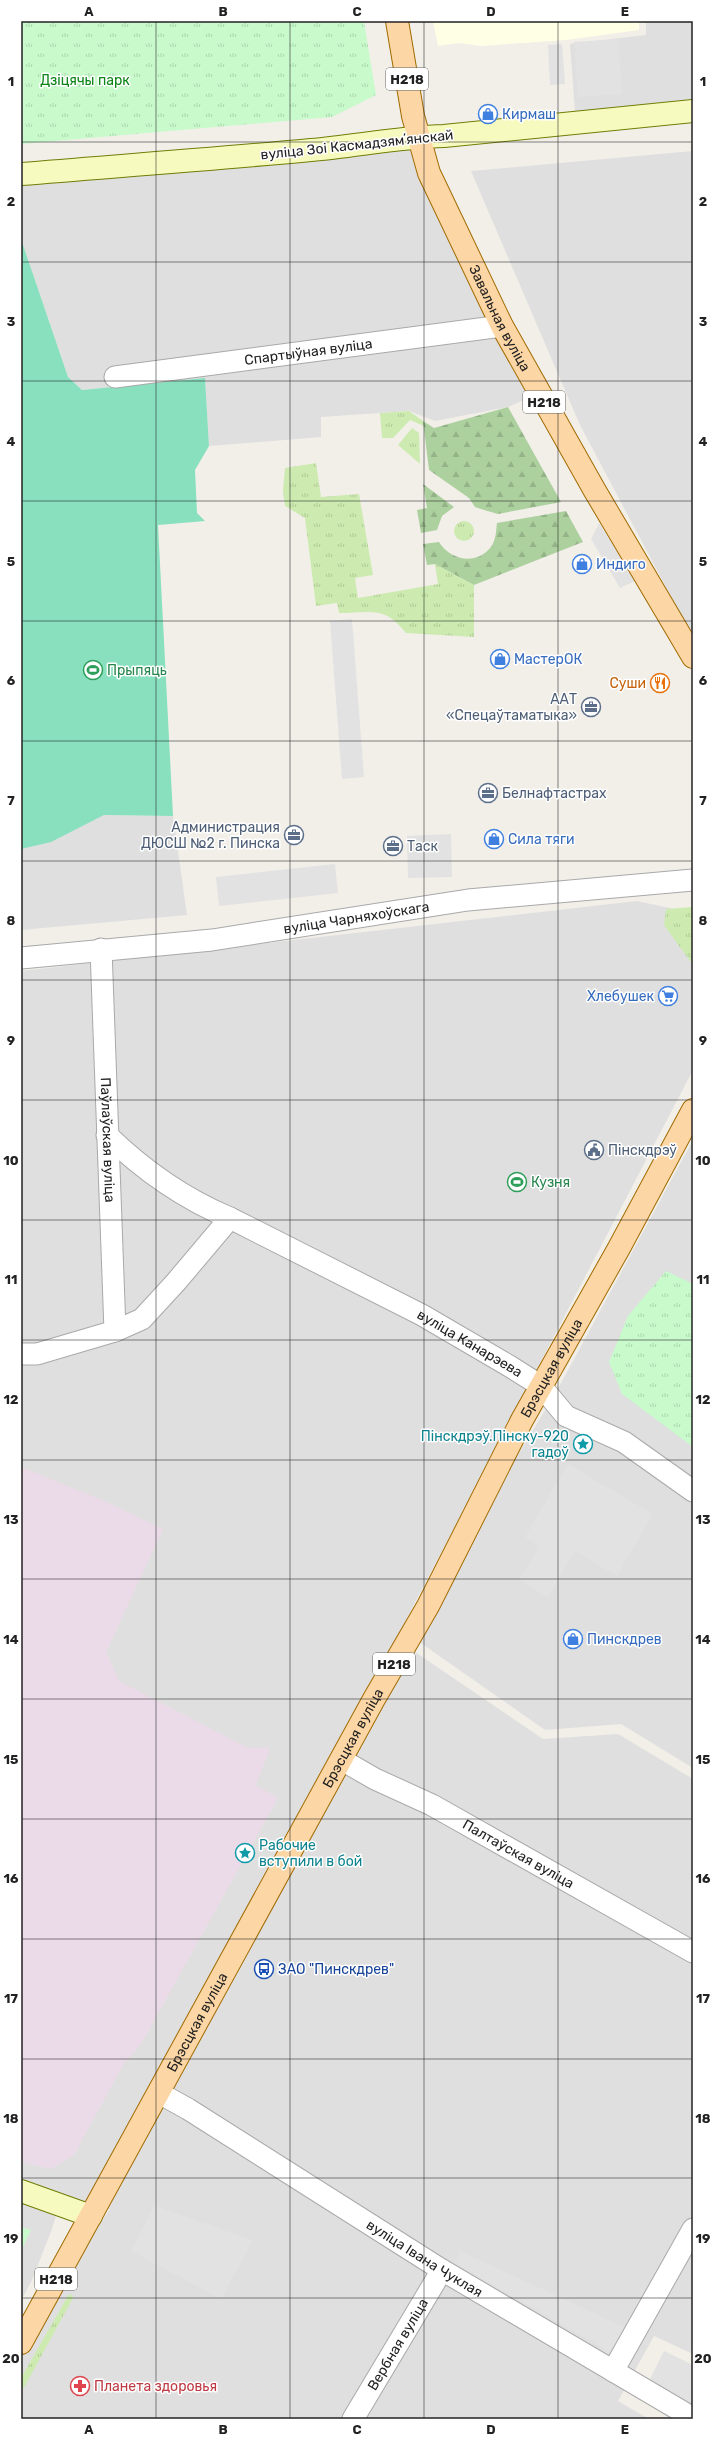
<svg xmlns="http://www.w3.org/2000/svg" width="714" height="2440" font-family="Rubik,sans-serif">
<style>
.residential{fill:#e0dfdf}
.industrial{fill:#ebdbe8}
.education{fill:#ffffe5}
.grass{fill:url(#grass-tufts)}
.forest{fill:url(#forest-firs)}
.park{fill:url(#park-tufts)}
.pitch{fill:#88e0be}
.parking{fill:#e2e2e2}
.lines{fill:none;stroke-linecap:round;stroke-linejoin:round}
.street-casing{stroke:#a9a9a9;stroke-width:23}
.secondary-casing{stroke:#707d05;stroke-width:24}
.primary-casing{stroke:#a06b00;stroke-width:24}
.street{stroke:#fff;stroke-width:21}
.secondary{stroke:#f7fabf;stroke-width:22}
.primary{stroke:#fcd6a4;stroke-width:22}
.grid{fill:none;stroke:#222;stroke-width:1;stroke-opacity:0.55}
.labels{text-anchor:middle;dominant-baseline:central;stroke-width:3;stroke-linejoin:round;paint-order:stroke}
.shield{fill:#fff;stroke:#646464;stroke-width:1}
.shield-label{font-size:13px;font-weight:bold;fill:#222}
.park-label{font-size:14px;fill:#0c8416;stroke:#fff}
.shop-label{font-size:14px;fill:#366cbe;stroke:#fff;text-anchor:start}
.street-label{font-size:14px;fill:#222;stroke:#fff}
.leisure-label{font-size:14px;fill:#27864d;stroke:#fff;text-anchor:start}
.food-label{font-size:14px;fill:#c56008;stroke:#fff;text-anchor:end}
.service-label{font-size:14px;fill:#4e5e75;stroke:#fff;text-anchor:start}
.culture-label{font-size:14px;fill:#0d838f;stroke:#fff;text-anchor:end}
.transit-label{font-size:14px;fill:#164399;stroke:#fff;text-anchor:start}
.health-label{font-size:14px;fill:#be3a42;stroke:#fff;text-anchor:start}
.neatline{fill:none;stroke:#222;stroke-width:1.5}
.grid-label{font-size:13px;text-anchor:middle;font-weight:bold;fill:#222}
</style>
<defs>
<pattern id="grass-tufts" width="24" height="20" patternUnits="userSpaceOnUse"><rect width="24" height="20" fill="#cdebb0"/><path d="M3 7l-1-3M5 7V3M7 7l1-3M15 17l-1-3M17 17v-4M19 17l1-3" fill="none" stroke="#b0c997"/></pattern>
<pattern id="forest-firs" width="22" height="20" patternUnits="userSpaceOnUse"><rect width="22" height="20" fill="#add19e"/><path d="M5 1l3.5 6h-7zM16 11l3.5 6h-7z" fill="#95b388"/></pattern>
<pattern id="park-tufts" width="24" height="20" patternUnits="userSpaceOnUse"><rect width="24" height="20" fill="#c8facc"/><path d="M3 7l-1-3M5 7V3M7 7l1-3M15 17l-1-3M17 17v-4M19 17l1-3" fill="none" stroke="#acd6af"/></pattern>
</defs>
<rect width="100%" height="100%" fill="#f2efe9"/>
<g class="residential">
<path d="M 646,21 L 693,21 L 693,99 L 575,112 L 570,44 L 646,35 Z"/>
<path d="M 416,144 L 535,395 L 508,407 L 435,421 L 409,411 L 321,417 L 321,437 L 209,446 L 205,378 L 82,390 L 68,377 L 21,239 L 21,184 Z"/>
<path d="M 693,151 L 693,638 L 580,425 L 471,171 Z"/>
<path d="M 104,815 L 173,816 L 187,915 L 21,930 L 21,849 Z"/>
<path d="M 637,901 L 693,913 L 693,1070 L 396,1639 L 543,1739 L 618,1734 L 693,1779 L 693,2354 L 654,2336 L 618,2401 L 649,2419 L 21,2419 L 21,2359 L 75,2261 L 110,2209 L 61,2198 L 52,2229 L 32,2280 L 21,2301 L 21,971 Z"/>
<path d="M 693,1140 L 693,1768 L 621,1724 L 545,1730 L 408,1634 L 555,1394 Z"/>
</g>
<path class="industrial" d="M 21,1467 L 102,1500 L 163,1529 L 106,1652 L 119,1681 L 248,1748 L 270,1748 L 256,1785 L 278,1798 L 141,2044 L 123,2065 L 74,2155 L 51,2169 L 21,2162 Z"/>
<path class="education" d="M 433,21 L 639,21 L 639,30 L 566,40 L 481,46 L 459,43 L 438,46 Z"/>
<g class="grass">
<path d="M 409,411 L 423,421 L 424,426 L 410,420 L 393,438 L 382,438 L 380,413 Z"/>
<path d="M 412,428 L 419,433 L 420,464 L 398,445 Z"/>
<path d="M 316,463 L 321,497 L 359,494 L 373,575 L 355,578 L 358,598 L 438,584 L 435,564 L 474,585 L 474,637 L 406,633 C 384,605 371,613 339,613 L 337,603 L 316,606 L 305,518 L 285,506 L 283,490 L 285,468 Z"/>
<circle cx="464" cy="531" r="10"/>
<path d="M 693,907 L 693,965 L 664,925 L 666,909 Z"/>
<path d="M 69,2294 L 73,2296 L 73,2298 L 21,2393 L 21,2378 Z"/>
</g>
<g class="forest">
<path d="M 508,407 L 561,502 L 498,514 L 484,510 L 475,507 L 469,498 L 429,470 L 423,421 L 434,428 Z"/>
<path d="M 423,484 L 454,507 L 442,516 L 437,530 L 421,533 L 417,510 L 427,508 Z"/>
<path d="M 566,511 L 583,542 L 474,585 L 435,564 L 427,565 L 423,544 L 439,542 C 450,560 476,566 491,547 C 496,540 496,531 497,523 Z"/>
</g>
<g class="park">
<path d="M 21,21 L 364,21 L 376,95 L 332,117 L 21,144 Z"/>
<path d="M 666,1271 L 693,1284 L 693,1447 L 622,1394 L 609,1362 L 628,1316 Z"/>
<path d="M 21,2227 L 31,2230 L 21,2251 Z"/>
</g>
<path class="pitch" d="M 21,239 L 68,377 L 82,390 L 205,378 L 209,446 L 195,470 L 197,513 L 205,521 L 158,525 L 173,816 L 104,815 L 51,842 L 21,849 Z"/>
<g class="parking">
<path d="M 618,39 L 622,94 L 578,97 L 574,42 Z"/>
<path d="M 562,44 L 565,84 L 550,85 L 548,45 Z"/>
<path d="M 599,523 L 635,581 L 620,588 L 591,539 Z"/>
<path d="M 352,619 L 364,777 L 342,779 L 330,621 Z"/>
<path d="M 451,834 L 452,877 L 408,878 L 407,836 Z"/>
<path d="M 335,864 L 338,893 L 219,906 L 216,877 Z"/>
<path d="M 568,1464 L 653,1514 L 617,1576 L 575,1551 L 548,1597 L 519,1580 L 539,1546 L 525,1537 Z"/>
<path d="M 154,2206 L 253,2240 L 221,2299 L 131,2251 Z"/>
<path d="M 460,2251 L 628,2329 L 612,2353 L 455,2263 Z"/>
<path d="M 664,2351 L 693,2365 L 693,2409 L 647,2385 Z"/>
</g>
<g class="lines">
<g class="street-casing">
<g id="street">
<path id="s1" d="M 115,377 L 502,326"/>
<path id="s2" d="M 101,949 L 115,1331"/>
<path id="s3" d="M 21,958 L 212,940 L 468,900 L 693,880"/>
<path id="s4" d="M 107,1135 C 144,1171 182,1198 230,1218 L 422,1315 L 511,1367 L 541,1386 L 566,1416 L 624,1442 L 693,1491"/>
<path d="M 21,1354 L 37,1354 L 115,1331 L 142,1319 L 176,1282 L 230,1218"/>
<path id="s5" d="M 342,1760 L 375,1779 L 432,1805 L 693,1952"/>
<path id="s6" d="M 159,2093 L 188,2109 L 442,2270 L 693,2418"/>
<path d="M 613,2371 L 693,2229"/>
<path id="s7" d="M 353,2419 L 442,2270"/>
</g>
</g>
<g class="secondary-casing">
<g id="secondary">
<path d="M 21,174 C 118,166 215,159 311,150 C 356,146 400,137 444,136 L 693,111"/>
<path d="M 21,2191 L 91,2216"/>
</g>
</g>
<g class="primary-casing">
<g id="primary">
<path id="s8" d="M 397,21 L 413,116 L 429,173 L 502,326 L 595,491 L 693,657"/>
<path id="s9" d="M 21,2343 L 374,1699 L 428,1606 L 522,1420 L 619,1248 L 693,1110"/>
</g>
</g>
<use href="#street" class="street"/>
<use href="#secondary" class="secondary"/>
<use href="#primary" class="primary"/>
</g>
<path class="grid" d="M 156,21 L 156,2419M 290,21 L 290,2419M 424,21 L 424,2419M 558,21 L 558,2419M 21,142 L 693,142M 21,262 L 693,262M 21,381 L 693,381M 21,501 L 693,501M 21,621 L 693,621M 21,741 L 693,741M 21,861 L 693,861M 21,980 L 693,980M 21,1100 L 693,1100M 21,1220 L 693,1220M 21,1340 L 693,1340M 21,1460 L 693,1460M 21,1579 L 693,1579M 21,1699 L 693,1699M 21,1819 L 693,1819M 21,1939 L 693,1939M 21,2059 L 693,2059M 21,2178 L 693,2178M 21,2298 L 693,2298"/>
<defs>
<g id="shop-ring" transform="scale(1)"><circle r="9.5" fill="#fff" stroke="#3f7fe0" stroke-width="1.5"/><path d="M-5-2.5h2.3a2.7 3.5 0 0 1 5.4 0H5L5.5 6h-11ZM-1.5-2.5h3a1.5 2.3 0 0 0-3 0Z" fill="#3f7fe0"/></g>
<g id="stadium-ring" transform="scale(1)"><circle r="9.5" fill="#fff" stroke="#2e9e5b" stroke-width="1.5"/><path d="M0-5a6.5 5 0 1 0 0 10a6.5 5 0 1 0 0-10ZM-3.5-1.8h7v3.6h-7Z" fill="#2e9e5b"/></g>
<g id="restaurant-ring" transform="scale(1)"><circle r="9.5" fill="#fff" stroke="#e8710a" stroke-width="1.5"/><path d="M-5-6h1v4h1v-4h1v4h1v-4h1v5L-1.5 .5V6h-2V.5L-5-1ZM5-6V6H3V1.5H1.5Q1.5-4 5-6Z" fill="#e8710a"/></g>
<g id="office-ring" transform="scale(1)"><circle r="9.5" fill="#fff" stroke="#5c6f8a" stroke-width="1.5"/><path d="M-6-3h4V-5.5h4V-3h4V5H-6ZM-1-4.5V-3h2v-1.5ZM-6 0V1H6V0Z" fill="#5c6f8a"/></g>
<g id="supermarket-ring" transform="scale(1)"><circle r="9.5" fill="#fff" stroke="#3f7fe0" stroke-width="1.5"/><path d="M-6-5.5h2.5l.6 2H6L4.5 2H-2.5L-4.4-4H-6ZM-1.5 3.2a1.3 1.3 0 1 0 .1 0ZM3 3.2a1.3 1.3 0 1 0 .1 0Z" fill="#3f7fe0"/></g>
<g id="civic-ring" transform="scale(1)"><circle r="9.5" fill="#fff" stroke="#5c6f8a" stroke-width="1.5"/><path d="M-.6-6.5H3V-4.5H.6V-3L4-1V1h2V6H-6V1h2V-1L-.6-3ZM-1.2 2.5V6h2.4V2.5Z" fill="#5c6f8a"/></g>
<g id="sight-ring" transform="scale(1)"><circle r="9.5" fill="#fff" stroke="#0f9aa8" stroke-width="1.5"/><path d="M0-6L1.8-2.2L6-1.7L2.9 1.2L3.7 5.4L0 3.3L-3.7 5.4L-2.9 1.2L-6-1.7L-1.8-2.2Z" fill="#0f9aa8"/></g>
<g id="bus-ring" transform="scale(1)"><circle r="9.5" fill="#fff" stroke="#1a4fb4" stroke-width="1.5"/><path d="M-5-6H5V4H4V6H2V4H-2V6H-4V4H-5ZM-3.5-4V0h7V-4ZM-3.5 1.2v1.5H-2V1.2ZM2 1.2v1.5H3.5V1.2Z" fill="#1a4fb4"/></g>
<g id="pharmacy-ring" transform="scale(1)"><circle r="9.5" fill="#fff" stroke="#e0444e" stroke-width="1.5"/><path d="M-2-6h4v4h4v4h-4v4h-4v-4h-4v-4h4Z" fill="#e0444e"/></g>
</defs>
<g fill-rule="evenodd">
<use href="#shop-ring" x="488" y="114"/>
<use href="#shop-ring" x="582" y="564"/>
<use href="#shop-ring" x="500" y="659"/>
<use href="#stadium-ring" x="93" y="670"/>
<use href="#restaurant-ring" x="660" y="683"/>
<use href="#office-ring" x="591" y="707"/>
<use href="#office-ring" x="488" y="793"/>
<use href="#office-ring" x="294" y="835"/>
<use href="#shop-ring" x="494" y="839"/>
<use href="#office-ring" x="393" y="846"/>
<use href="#supermarket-ring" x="668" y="996"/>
<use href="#civic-ring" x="594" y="1150"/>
<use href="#stadium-ring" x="517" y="1182"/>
<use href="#sight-ring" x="583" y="1444"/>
<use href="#shop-ring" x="573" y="1639"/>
<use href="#sight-ring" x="245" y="1853"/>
<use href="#bus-ring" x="264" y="1969"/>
<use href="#pharmacy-ring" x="80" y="2386"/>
</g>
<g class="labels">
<g class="shield">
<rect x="386" y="68" width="42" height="22" rx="3"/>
<rect x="523" y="391" width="42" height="22" rx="3"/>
<rect x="373" y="1653" width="42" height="22" rx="3"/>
<rect x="35" y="2268" width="42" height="22" rx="3"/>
</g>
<g class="shield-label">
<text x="407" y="79">Н218</text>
<text x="544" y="402">Н218</text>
<text x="394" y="1664">Н218</text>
<text x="56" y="2279">Н218</text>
</g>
<g class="park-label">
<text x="85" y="80">Дзіцячы парк</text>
</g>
<g class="shop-label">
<text x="502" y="114">Кирмаш</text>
<text x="596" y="564">Индиго</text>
<text x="514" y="659">МастерОК</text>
<text x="508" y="839">Сила тяги</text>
<text x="654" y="996" text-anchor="end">Хлебушек</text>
<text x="587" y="1639">Пинскдрев</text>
</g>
<g class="street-label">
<text transform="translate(357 145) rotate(-6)">вуліца Зоі Касмадзямʼянскай</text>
<text stroke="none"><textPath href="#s8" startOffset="317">Завальная вуліца</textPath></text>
<text stroke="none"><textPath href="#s1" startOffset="195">Спартыўная вуліца</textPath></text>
<text stroke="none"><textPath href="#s3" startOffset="338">вуліца Чарняхоўскага</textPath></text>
<text stroke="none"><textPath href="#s2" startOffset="191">Паўлаўская вуліца</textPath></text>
<text stroke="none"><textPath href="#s4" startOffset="420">вуліца Канарэева</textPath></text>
<text stroke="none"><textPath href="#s9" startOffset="1110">Брэсцкая вуліца</textPath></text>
<text stroke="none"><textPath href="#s9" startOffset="690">Брэсцкая вуліца</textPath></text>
<text stroke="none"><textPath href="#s5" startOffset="200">Палтаўская вуліца</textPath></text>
<text stroke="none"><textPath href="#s9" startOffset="366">Брэсцкая вуліца</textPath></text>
<text stroke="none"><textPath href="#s6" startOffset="313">вуліца Івана Чуклая</textPath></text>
<text stroke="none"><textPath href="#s7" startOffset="87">Вербная вуліца</textPath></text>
</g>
<g class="leisure-label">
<text x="107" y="670">Прыпяць</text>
<text x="531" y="1182">Кузня</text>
</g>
<g class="food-label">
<text x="646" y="683">Суши</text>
</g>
<g class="service-label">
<text x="577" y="699" text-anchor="end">ААТ<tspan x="577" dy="16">«Спецаўтаматыка»</tspan></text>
<text x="502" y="793">Белнафтастрах</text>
<text x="280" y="827" text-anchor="end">Администрация<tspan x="280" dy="16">ДЮСШ №2 г. Пинска</tspan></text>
<text x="407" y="846">Таск</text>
<text x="608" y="1150">Пінскдрэў</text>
</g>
<g class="culture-label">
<text x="569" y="1436">Пінскдрэў.Пінску-920<tspan x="569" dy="16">гадоў</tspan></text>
<text x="259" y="1845" text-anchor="start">Рабочие<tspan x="259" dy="16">вступили в бой</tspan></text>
</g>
<g class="transit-label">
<text x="278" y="1969">ЗАО "Пинскдрев"</text>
</g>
<g class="health-label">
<text x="94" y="2386">Планета здоровья</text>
</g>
</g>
<rect width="714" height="2440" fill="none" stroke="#ffffff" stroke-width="44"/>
<rect x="22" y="22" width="670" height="2396" class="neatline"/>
<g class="grid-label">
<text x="89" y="16">A</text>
<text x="223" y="16">B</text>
<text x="357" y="16">C</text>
<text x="491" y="16">D</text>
<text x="625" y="16">E</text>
<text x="11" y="86">1</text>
<text x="703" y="86">1</text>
<text x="11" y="206">2</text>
<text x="703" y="206">2</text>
<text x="11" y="326">3</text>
<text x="703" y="326">3</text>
<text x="11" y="446">4</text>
<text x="703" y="446">4</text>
<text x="11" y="566">5</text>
<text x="703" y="566">5</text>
<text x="11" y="685">6</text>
<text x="703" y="685">6</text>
<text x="11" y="805">7</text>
<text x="703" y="805">7</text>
<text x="11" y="925">8</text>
<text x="703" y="925">8</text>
<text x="11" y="1045">9</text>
<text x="703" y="1045">9</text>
<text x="11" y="1165">10</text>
<text x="703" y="1165">10</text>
<text x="11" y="1284">11</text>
<text x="703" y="1284">11</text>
<text x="11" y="1404">12</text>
<text x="703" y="1404">12</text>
<text x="11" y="1524">13</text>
<text x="703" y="1524">13</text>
<text x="11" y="1644">14</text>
<text x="703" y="1644">14</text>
<text x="11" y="1764">15</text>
<text x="703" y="1764">15</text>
<text x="11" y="1883">16</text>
<text x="703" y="1883">16</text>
<text x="11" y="2003">17</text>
<text x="703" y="2003">17</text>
<text x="11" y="2123">18</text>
<text x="703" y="2123">18</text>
<text x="11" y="2243">19</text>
<text x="703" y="2243">19</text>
<text x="11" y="2363">20</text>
<text x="703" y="2363">20</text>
<text x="89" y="2434">A</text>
<text x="223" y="2434">B</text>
<text x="357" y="2434">C</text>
<text x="491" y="2434">D</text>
<text x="625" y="2434">E</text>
</g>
</svg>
